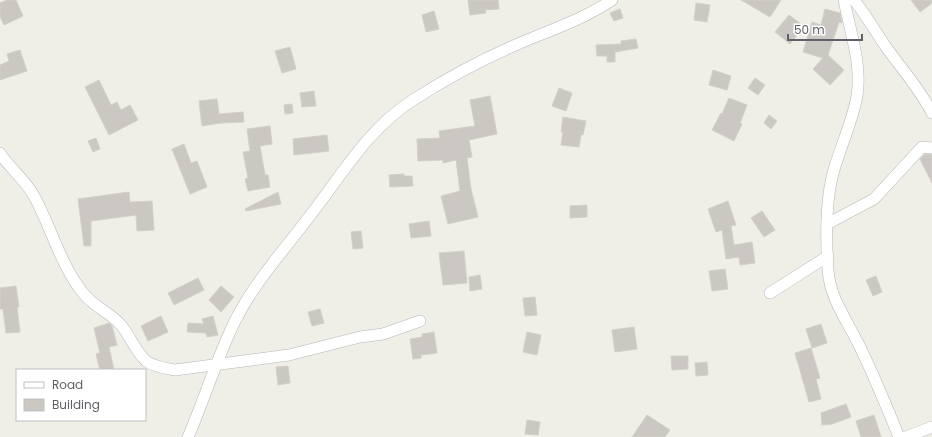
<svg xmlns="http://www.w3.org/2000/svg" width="932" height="437" font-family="Poppins,sans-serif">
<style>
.building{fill:#cbc8c4;stroke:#d3d0c6}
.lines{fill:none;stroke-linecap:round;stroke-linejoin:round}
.street-casing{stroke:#b4b6ba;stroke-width:12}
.street{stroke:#fff;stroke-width:11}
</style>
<rect width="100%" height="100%" fill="#efeee7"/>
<g class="building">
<path d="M 7,0 L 16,0 L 23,16 L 4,25 L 0,17 L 0,3 Z"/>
<path d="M 468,0 L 498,0 L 499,9 L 485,10 L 486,13 L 470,15 Z"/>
<path d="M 741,0 L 781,0 L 770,17 Z"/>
<path d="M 911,0 L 932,0 L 932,3 L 920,12 Z"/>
<path d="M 696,3 L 710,5 L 707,22 L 694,20 Z"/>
<path d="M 620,9 L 623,18 L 614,21 L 610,13 Z"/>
<path d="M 825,9 L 840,13 L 842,23 L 839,22 L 828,55 L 844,70 L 830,85 L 813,69 L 823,58 L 803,52 L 812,22 L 821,25 Z"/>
<path d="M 434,11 L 439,29 L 426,32 L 422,15 Z"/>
<path d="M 789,15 L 804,26 L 790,44 L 775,32 Z"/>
<path d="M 636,39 L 638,48 L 615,52 L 615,62 L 607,62 L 607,56 L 597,56 L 596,45 L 621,44 L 621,41 Z"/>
<path d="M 290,47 L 296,69 L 282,73 L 275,51 Z"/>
<path d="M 20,50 L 27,71 L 0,80 L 0,65 L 9,61 L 7,54 Z"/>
<path d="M 713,70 L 731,76 L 727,90 L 709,85 Z"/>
<path d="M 755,78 L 765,85 L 758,95 L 748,88 Z"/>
<path d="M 99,80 L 111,105 L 117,102 L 121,110 L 130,105 L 138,120 L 109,135 L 85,87 Z"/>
<path d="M 559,88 L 572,93 L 566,111 L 552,106 Z"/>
<path d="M 314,91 L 316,106 L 302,107 L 300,93 Z"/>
<path d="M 490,96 L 497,134 L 469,140 L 472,157 L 467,158 L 471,189 L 478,217 L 448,224 L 441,196 L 460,191 L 456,160 L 443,163 L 443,160 L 418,161 L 417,139 L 440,138 L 439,131 L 475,126 L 470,100 Z"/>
<path d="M 729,98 L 747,105 L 740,123 L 742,124 L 734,141 L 712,130 L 721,113 L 722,114 Z"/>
<path d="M 217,99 L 219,114 L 243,112 L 244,122 L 220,123 L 202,126 L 199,101 Z"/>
<path d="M 292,104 L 293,113 L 285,114 L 284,105 Z"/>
<path d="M 769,115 L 777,121 L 771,129 L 764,123 Z"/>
<path d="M 563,117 L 586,121 L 583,135 L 581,135 L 579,147 L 561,145 L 563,132 L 561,132 Z"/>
<path d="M 270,126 L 272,144 L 260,146 L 265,175 L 268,175 L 270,187 L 248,191 L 245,179 L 248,178 L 243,152 L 250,151 L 247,129 Z"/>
<path d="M 327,135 L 329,151 L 294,155 L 293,139 Z"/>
<path d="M 96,138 L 100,149 L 93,152 L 88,141 Z"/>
<path d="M 184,144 L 191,163 L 197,161 L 207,187 L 190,194 L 172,149 Z"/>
<path d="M 925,154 L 932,155 L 932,183 L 920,159 Z"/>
<path d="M 404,174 L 404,176 L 412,176 L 413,186 L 390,187 L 389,175 Z"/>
<path d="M 129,192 L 130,202 L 152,201 L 154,230 L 137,231 L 136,215 L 91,221 L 91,246 L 84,246 L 78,199 Z"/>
<path d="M 278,192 L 281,204 L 246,211 L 245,209 Z"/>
<path d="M 728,201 L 736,225 L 731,226 L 734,245 L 752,242 L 755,263 L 740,265 L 739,257 L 726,259 L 722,230 L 716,232 L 708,209 Z"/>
<path d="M 587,205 L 587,217 L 570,218 L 570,206 Z"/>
<path d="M 762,211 L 775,230 L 764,237 L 751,218 Z"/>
<path d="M 429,221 L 431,236 L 411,238 L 409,224 Z"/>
<path d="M 361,231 L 363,248 L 353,249 L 351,232 Z"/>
<path d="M 464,251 L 467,283 L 443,285 L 439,253 Z"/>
<path d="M 725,269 L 728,289 L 712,291 L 709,271 Z"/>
<path d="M 480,275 L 482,289 L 470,291 L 469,277 Z"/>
<path d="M 876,276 L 882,292 L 873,296 L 866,280 Z"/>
<path d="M 198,278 L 204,290 L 174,305 L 168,293 Z"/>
<path d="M 16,286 L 19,307 L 17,307 L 20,332 L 6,333 L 3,309 L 0,309 L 0,288 Z"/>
<path d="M 221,286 L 234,297 L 221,312 L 209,300 Z"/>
<path d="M 535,297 L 537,315 L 525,316 L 523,298 Z"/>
<path d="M 320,309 L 324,323 L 312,326 L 308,312 Z"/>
<path d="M 161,316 L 168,332 L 148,341 L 141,326 Z"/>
<path d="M 213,316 L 218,335 L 207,337 L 206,333 L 187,332 L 188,323 L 204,324 L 202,319 Z"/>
<path d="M 109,323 L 112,326 L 117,345 L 109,347 L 114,370 L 100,370 L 96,354 L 100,353 L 94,328 Z"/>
<path d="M 821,324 L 827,343 L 812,348 L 806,329 Z"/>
<path d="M 634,327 L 637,349 L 615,352 L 612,330 Z"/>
<path d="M 434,332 L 437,353 L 421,355 L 421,358 L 413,359 L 410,339 L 422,337 L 422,334 Z"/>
<path d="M 527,332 L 541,335 L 537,355 L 523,352 Z"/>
<path d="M 811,348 L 820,378 L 816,379 L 821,399 L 809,402 L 795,353 Z"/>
<path d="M 671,356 L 688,356 L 688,369 L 672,370 Z"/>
<path d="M 707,362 L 708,375 L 696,376 L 695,363 Z"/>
<path d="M 288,366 L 290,383 L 278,385 L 276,367 Z"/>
<path d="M 846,404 L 851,417 L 832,424 L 822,425 L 821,413 Z"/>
<path d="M 647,415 L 670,430 L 665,437 L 632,437 Z"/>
<path d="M 874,415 L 881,437 L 861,437 L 856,421 Z"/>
<path d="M 527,420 L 540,422 L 538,435 L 525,434 Z"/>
</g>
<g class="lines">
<g class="street-casing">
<g id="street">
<path d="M 844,0 C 850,31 862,64 857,96 C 852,124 839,149 832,177 C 825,207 826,240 828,270 C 830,298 846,319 858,343 C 873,373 886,405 899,437"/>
<path d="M 854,0 C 866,15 875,31 886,47 C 901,68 920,89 932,113"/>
<path d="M 0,153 C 9,168 25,179 34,196 C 51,227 60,264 83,293 C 94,307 109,312 120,324 C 130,335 135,351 146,361 C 154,367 166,368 175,370 L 289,355 L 360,337 L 383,334 L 420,321"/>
<path d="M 827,224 L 874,199 L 922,147 L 932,148"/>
<path d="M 770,293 L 828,256"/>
<path d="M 188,437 C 205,398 217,357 236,319 C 256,280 286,248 312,213 C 343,173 369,128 413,100 C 444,80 477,62 511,47 C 544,32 581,21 612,0"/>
<path d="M 906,437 L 932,427"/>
</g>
</g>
<use href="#street" class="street"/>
</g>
<rect x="16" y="369" width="130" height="52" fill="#ffffff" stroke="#bfc0c2"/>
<rect x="24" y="382" width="20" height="6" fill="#ffffff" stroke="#bfc0c2"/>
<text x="52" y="389" font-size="12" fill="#5f6166">Road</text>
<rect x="24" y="399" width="20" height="12" fill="#cbc8c4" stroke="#bfc0c2"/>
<text x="52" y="409" font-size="12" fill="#5f6166">Building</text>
<path d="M788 34v6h74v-6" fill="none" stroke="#5f6166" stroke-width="2"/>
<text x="794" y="34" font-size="12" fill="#5f6166" stroke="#ffffff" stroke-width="3" paint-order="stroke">50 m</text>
</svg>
